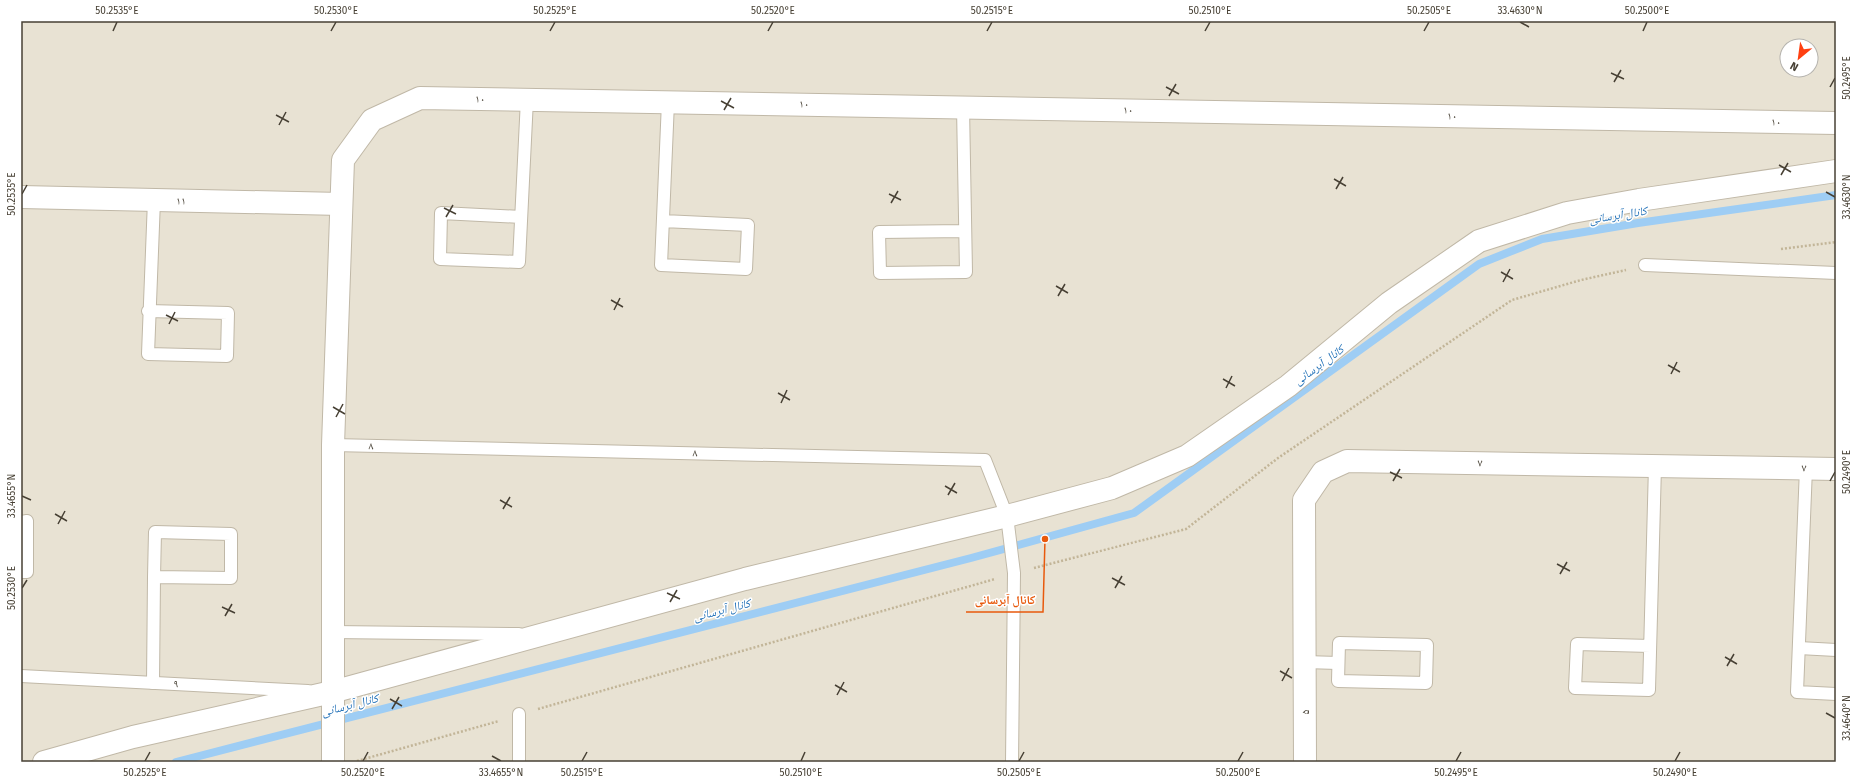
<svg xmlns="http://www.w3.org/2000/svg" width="1857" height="783" font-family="'Fira Sans','Noto Naskh Arabic',sans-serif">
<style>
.residential{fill:#e8e2d3;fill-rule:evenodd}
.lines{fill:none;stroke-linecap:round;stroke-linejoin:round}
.stream{stroke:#9ecdf4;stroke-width:8}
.lane-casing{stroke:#c0b8a7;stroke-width:14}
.street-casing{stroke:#c0b8a7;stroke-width:24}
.path{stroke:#c2b598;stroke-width:2.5;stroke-dasharray:2 2;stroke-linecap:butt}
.lane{stroke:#fff;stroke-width:12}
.street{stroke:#fff;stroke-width:22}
.ticks{fill:none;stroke:#474034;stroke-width:1.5}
.labels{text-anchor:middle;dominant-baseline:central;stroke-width:3;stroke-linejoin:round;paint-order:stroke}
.street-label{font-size:11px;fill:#474034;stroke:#fff}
.water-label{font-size:12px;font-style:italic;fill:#2774b9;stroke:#fff}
.leader{fill:none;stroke:#e8590c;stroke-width:1.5}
.callout-dot{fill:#e8590c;stroke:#fff;stroke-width:1.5}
.callout-label{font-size:12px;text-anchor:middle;font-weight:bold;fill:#e8590c;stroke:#fff;stroke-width:3;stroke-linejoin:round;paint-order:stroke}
.neatline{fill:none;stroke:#474034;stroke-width:1.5}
.ticks-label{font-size:10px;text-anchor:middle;fill:#474034}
</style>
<rect width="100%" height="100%" fill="#f4f0e5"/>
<path class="residential" d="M 21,21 L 1836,21 L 1836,762 L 21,762 ZM 1787,46 L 1811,46 L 1811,70 L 1787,70 Z"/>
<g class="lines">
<path class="stream" d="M 176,762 L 971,558 L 1134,513 L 1479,264 L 1542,239 L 1638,223 L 1836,195"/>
<g class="lane-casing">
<g id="lane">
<path d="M 963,107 L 966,272 L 880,273 L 879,232 L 965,231"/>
<path d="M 521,217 L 441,213 L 440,259 L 519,262 L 527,99"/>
<path d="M 663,221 L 748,225 L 746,269 L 661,265 L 668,102"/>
<path d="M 1645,265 L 1836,273"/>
<path d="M 148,311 L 228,313 L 227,356 L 148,354 L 154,200"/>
<path d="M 333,445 L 985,460 L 1007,516 L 1014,573 L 1012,762"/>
<path d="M 1806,468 L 1797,692 L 1836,694"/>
<path d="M 21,522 L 27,521 L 27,572 L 21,572"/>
<path d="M 332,632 L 519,634"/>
<path d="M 1339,643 L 1427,645 L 1426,683 L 1338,681 Z"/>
<path d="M 1650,646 L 1577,644 L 1575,688 L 1649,690 L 1655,466"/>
<path d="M 1799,648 L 1836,650"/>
<path d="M 1305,662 L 1338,663"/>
<path d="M 21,676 L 308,691"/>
<path d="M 153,683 L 154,577 L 231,578 L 231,534 L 155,532 L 154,577"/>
<path d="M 519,762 L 519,714"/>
</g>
</g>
<g class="street-casing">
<g id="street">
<path d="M 21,197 L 341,204"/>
<path d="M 44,762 L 133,737 L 332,692 L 745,579 L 1007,516 L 1112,488 L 1187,456 L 1288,386 L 1389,303 L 1479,241 L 1567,213 L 1639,200 L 1836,171"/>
<path d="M 333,762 L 333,445 L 343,160 L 372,120 L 420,98 L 1836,123"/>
<path d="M 1305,762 L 1304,500 L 1323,472 L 1347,461 L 1836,469"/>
</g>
</g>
<g class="path">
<path d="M 1781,249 L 1836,242"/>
<path d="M 1034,568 L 1186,529 L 1278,458 L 1512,300 L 1581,280 L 1626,270"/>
<path d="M 538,709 L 995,579"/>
<path d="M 357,761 L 499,721"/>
</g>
<use href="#lane" class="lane"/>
<use href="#street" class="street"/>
</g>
<path class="ticks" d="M 1520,22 L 1529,27M 113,31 L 117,22M 331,31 L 336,22M 550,31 L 555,22M 768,31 L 773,22M 987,31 L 992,22M 1205,31 L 1210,22M 1424,31 L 1429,22M 1643,31 L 1647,22M 1611,73 L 1624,79M 1614,82 L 1621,70M 1166,87 L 1179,94M 1830,87 L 1835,78M 1169,96 L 1176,84M 721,101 L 734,108M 724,110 L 731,98M 276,115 L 289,122M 279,125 L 286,112M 1779,165 L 1791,172M 1781,175 L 1788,163M 1334,179 L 1346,186M 1336,189 L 1343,177M 1826,192 L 1835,197M 22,194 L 27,185M 889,194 L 901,200M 891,203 L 898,191M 444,208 L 456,214M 446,217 L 453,205M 1501,272 L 1513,279M 1503,282 L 1510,269M 1056,286 L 1068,293M 1058,296 L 1065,284M 611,300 L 623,307M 614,310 L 620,298M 166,315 L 178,321M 169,324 L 175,312M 1668,365 L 1680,372M 1671,374 L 1677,362M 1223,379 L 1235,386M 1226,388 L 1232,376M 778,393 L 790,400M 781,403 L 787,390M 333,407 L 345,414M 336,417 L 343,404M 1390,472 L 1402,478M 1393,481 L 1400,469M 1830,481 L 1835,472M 945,486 L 957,493M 948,495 L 955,483M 22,496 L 31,500M 500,500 L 512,507M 503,509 L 510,497M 55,514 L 67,521M 58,524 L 65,511M 1557,564 L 1570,571M 1560,574 L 1567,562M 1112,578 L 1125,585M 22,588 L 27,580M 1115,588 L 1122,576M 667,593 L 680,599M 670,602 L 677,590M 222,607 L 235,613M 225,616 L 232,604M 1725,657 L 1737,664M 1727,666 L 1734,654M 1280,671 L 1292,678M 1282,681 L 1289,668M 835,685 L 847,692M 837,695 L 844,682M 390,699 L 402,706M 392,709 L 399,697M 1826,713 L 1835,718M 492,756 L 501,761M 145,761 L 150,752M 363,761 L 368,752M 582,761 L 587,752M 801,761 L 805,752M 1019,761 L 1024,752M 1238,761 L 1243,752M 1456,761 L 1461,752M 1675,761 L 1680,752"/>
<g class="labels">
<g class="street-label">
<text transform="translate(480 99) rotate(1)">۱۰</text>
<text transform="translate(804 104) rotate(1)">۱۰</text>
<text transform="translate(1128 110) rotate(1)">۱۰</text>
<text transform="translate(1452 116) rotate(1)">۱۰</text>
<text transform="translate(1776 122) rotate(1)">۱۰</text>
<text transform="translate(181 201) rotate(1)">۱۱</text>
<text transform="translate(371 446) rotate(1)">۸</text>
<text transform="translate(695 453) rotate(1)">۸</text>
<text transform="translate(1480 463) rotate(1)">۷</text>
<text transform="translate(1804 468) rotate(1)">۷</text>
<text transform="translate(176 684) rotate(3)">۹</text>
<text transform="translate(1305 712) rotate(-90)">۵</text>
</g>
<g class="water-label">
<text transform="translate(1618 215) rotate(-9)">کانال آبرسانی</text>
<text transform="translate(1319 365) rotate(-36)">کانال آبرسانی</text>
<text transform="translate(722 610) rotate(-14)">کانال آبرسانی</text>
<text transform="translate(350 705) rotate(-14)">کانال آبرسانی</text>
</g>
</g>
<path class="leader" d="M1045 539L1043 612H966"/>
<circle class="callout-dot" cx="1045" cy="539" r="4"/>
<g class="callout-label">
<text x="1005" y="604">کانال آبرسانی</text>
</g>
<rect width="1857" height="783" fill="none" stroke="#ffffff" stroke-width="44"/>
<g transform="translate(1799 58) rotate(209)"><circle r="19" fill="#ffffff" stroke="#b5b3ae"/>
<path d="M0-3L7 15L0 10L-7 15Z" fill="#ff4011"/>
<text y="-6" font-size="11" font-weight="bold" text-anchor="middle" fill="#474034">N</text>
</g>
<rect x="22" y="22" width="1813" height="739" class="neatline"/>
<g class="ticks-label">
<text x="117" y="14">50.2535°E</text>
<text x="336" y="14">50.2530°E</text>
<text x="555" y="14">50.2525°E</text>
<text x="773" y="14">50.2520°E</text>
<text x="992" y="14">50.2515°E</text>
<text x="1210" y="14">50.2510°E</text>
<text x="1429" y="14">50.2505°E</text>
<text x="1520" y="14">33.4630°N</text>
<text x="1647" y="14">50.2500°E</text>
<text transform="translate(1846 78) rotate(-90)" y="4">50.2495°E</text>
<text transform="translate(11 194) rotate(-90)" y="4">50.2535°E</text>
<text transform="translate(1846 197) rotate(-90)" y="4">33.4630°N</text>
<text transform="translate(1846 472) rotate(-90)" y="4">50.2490°E</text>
<text transform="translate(11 496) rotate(-90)" y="4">33.4655°N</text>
<text transform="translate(11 588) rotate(-90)" y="4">50.2530°E</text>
<text transform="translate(1846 718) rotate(-90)" y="4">33.4640°N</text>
<text x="145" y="776">50.2525°E</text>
<text x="363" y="776">50.2520°E</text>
<text x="501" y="776">33.4655°N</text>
<text x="582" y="776">50.2515°E</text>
<text x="801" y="776">50.2510°E</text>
<text x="1019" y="776">50.2505°E</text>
<text x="1238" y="776">50.2500°E</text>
<text x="1456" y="776">50.2495°E</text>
<text x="1675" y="776">50.2490°E</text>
</g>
</svg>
